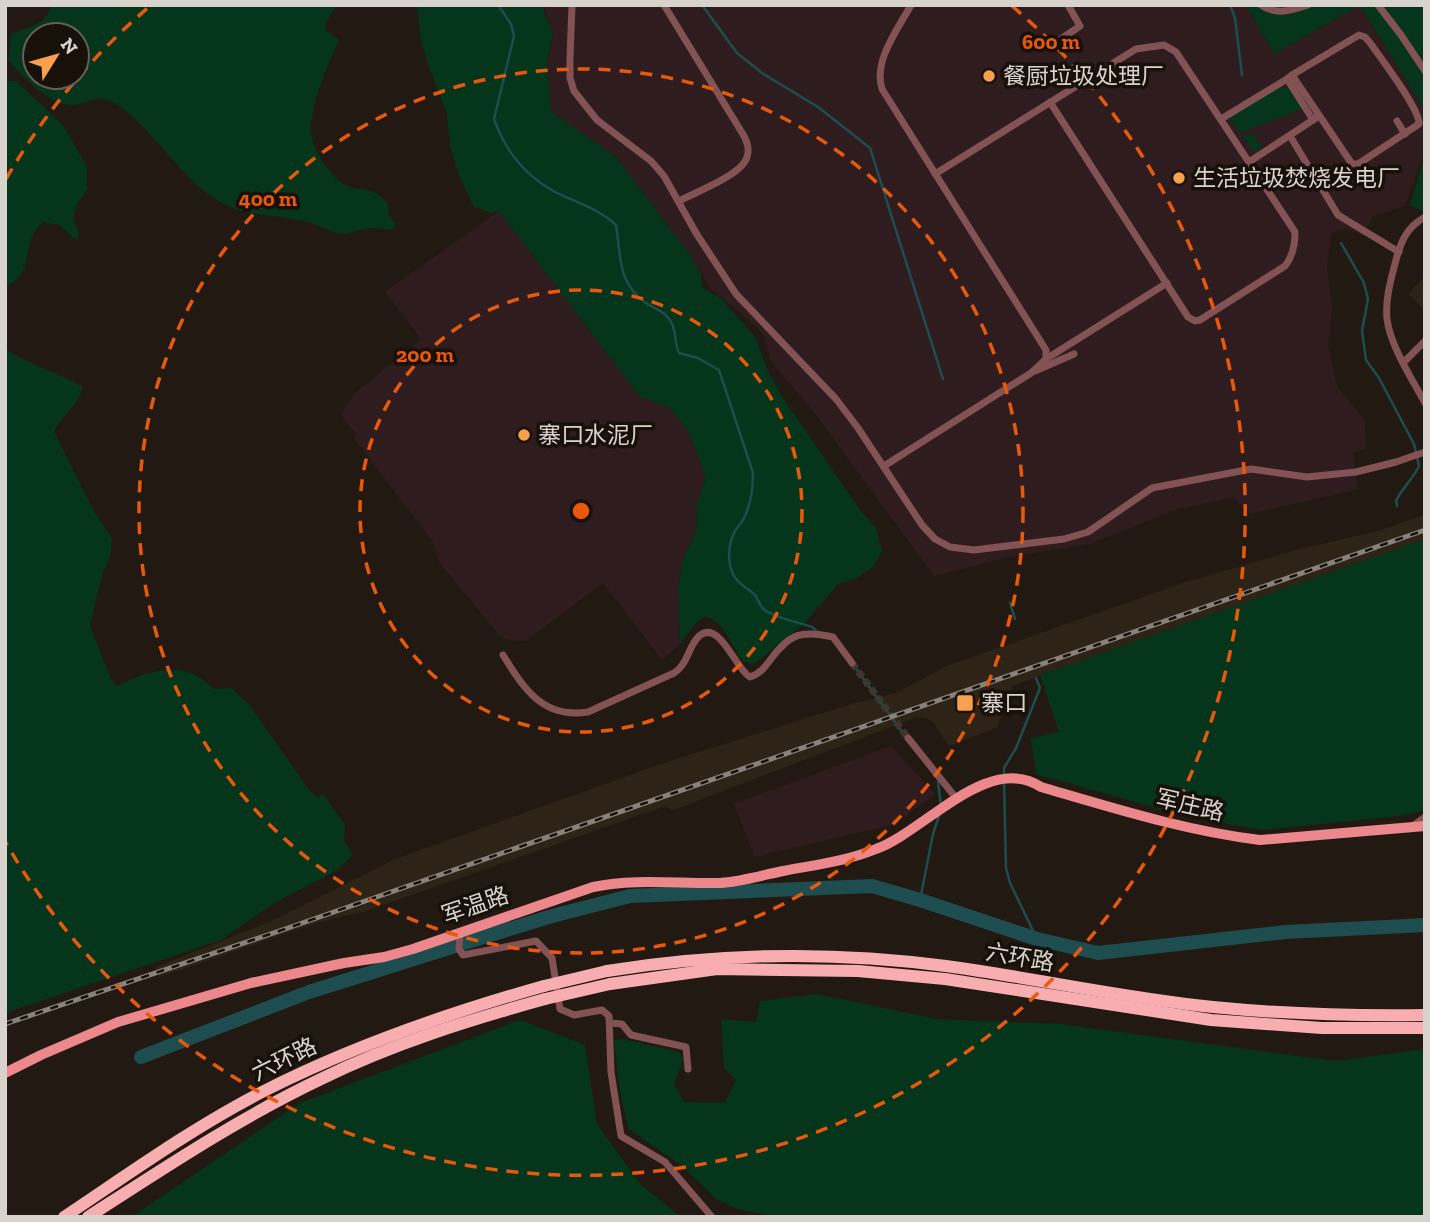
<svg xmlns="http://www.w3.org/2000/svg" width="1430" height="1222" font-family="'Zilla Slab','Noto Sans SC',serif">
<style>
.built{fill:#2e2317}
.industrial{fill:#2f1c1f}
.green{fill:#05351b;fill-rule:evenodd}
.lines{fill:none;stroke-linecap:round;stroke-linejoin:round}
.stream{stroke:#1d4d4e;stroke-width:2.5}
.river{stroke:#1d4d4e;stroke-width:14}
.minor-tunnel{stroke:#3d362e;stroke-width:7;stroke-dasharray:7 3.5;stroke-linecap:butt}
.minor{stroke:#825254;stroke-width:7}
.primary{stroke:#ec878c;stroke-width:10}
.motorway{stroke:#f8aeb0;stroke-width:12}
.rail-casing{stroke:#89827c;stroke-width:5}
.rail{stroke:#181109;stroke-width:2.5;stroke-dasharray:8;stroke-linecap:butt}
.motorway-bridge{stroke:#f8aeb0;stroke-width:12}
.ring{fill:none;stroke:#e8590c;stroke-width:3.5;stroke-dasharray:12 9}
.poi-dot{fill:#f8a04b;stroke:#181109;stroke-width:2.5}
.labels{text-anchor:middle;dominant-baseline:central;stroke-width:7;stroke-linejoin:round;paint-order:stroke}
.poi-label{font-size:23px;fill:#d9d3ce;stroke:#181109;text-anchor:start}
.street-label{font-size:23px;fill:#d9d3ce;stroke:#181109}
.centre{fill:#e8590c;stroke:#181109;stroke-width:3.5}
.ring-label{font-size:21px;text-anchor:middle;font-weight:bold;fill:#e8590c;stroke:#181109;stroke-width:7;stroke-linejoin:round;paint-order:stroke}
</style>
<rect width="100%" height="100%" fill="#221a12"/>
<g class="built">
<path d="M 1425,276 L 1425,310 L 1408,294 Z"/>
<path d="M 1425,515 L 1425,539 L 1012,686 L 1010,698 L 997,727 L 949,746 L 933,722 L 928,719 L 917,717 L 673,810 L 665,806 L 366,911 L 316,923 L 159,977 L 156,967 L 274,920 L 393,860 L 664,763 L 855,703 L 896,693 L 947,666 L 1186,582 L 1300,549 L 1378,531 Z"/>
</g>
<g class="industrial">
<path d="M 544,5 L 1246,5 L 1274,54 L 1360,5 L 1425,111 L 1425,150 L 1405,206 L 1373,216 L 1363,236 L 1347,228 L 1331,233 L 1327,268 L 1332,307 L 1328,346 L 1337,386 L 1365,421 L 1366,448 L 1353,454 L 1358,489 L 1250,514 L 1234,497 L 1175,510 L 1089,544 L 1008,557 L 934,576 L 816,415 L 771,361 L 765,338 L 757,327 L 710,288 L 691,256 L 616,157 L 551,111 L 547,63 L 553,39 Z"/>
<path d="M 499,211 L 640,397 L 670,408 L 690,435 L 706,478 L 696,505 L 697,528 L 682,562 L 678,591 L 680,644 L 662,660 L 603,583 L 526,641 L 509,640 L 499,635 L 439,562 L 433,542 L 354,438 L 357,435 L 341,415 L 354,394 L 421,339 L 385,292 Z"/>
<path d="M 891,746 L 935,794 L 895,824 L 755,857 L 734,804 Z"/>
</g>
<g class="green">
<path d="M 51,5 L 337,5 L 326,22 L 325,29 L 339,40 C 328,63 314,98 311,124 C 309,145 326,172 344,184 C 354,190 366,188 375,193 C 380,195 384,200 388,203 L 388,214 L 396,224 L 392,230 C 385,229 378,228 371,228 C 361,228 348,235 340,234 C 328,231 317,224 304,221 C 258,211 236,220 196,184 C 169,159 144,121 113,102 C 101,94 85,104 72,105 C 49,106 22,75 8,60 L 11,34 C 27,27 48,25 51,5 ZM 35,35 L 77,35 L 77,77 L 35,77 Z"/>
<path d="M 417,5 L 544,5 L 544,13 L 553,33 L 547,63 L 551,111 L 616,157 L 691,256 L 701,274 L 702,288 L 721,298 L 755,337 L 768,371 L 781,395 L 860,510 L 876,528 L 882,551 L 873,567 L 857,578 L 838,584 L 805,623 L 754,664 L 743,662 C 731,645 726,623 705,616 L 696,623 L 680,644 L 678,591 L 682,562 L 697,528 L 696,505 L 706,478 L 690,435 L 670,408 L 640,397 L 499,211 L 492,213 L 474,207 L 460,178 L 450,146 L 447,114 L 426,59 L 421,40 Z"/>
<path d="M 1246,5 L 1425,5 L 1425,111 L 1360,5 L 1274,54 Z"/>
<path d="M 5,81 L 16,81 L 63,125 L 87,167 L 87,189 L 77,204 L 73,218 L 79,233 L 77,240 L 59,225 L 43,222 C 40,226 35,230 33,235 C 23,257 32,274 5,287 Z"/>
<path d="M 1280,85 L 1288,88 L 1303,109 L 1240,133 L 1229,117 Z"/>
<path d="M 1252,133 L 1262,148 L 1254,153 L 1243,136 Z"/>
<path d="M 1425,154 L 1425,212 L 1410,205 Z"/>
<path d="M 5,349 C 29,365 58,372 83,387 C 78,407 62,414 54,432 L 95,513 L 112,538 L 111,554 L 102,575 L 90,626 L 111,679 L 117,686 C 150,670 185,658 213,689 L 231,688 L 248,703 L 310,791 L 318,798 L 323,794 L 345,825 L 344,841 L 353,855 L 336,871 L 274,903 L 221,940 L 5,1013 Z"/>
<path d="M 1425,539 L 1425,811 L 1399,816 L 1263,830 L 1188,817 L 1036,774 L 1031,738 L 1059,732 L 1040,675 Z"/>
<path d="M 817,994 L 937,1019 L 1060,1024 L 1336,1061 L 1425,1049 L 1425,1217 L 778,1217 L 737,1209 L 716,1199 L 683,1167 L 629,1129 L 620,1093 L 614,1041 L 623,1039 L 679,1052 L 683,1060 L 674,1084 L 684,1102 L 725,1103 L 736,1080 L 724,1069 L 721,1019 L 756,1022 L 760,1001 Z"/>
<path d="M 520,1020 L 585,1045 L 597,1124 L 640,1184 L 681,1217 L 131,1217 L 300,1103 Z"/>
</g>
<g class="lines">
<g class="stream">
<path d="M 498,5 L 511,24 L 514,36 L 494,119 C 507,156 532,183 568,198 C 586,206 601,211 616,225 C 621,255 617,283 646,303 C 655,309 666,312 671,322 C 677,332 674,343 679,353 L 698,358 L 719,370 L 753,473 C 753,489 751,505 743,520 C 740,525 736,528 734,533 C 727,548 727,568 737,580 C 742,586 749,589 754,594 C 759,599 759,607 766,611 C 779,619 798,622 812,627 L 818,632"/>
<path d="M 702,5 L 737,53 L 762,73 L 818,107 L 870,148 L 943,379"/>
<path d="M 1230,5 L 1235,18 L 1242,75"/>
<path d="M 1341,243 L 1364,283 L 1368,299 L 1362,331 L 1366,360 L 1379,378 L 1414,444 L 1419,466 C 1413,479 1402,488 1396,501 L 1397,506"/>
<path d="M 1010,603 L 1015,619"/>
<path d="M 852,663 L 906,737"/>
<path d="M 1004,775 L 1004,768 L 1016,748 L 1040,688 L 1036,678"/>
<path d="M 938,781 L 941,806"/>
<path d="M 1004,782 L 1006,868 L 1010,883 L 1037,939"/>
<path d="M 920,900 L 933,834 L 939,816"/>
</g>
<g class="river">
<path d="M 464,943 L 552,916 L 630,896 L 872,886 L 920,900 L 1037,939 L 1098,953 L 1286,932 L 1425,925"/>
<path d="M 141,1057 L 309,992 L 455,946"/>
</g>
<path class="minor-tunnel" d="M 852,663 L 908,738"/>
<g class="minor">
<path d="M 572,5 L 570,58 L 570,78 L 574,91 L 597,120 L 651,161 L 664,176 L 696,233 L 736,294 L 836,399 L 858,428 L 922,525 L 935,539 L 950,547 L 974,550 L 1064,539 L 1088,532 L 1152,488 L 1251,469 L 1307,477 L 1356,472 L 1396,462 L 1425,452"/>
<path d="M 664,5 L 744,136 C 747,143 750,149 747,157 C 742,175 696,192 679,201"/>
<path d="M 1261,5 C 1276,16 1293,10 1308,5"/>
<path d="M 1378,5 L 1401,35 L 1425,71"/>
<path d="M 1055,43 L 1080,26 L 1068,5"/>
<path d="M 1287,79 L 1313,120"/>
<path d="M 1221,119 L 1287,79 L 1292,75 L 1359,35 L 1365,37 L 1371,44 C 1381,59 1420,109 1419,124 L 1358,164 L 1352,164 L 1292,75"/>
<path d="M 1397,121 L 1405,134"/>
<path d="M 1290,136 L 1338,215 L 1399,252"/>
<path d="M 1249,162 L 1319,116"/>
<path d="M 935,174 L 1136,49 L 1164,45 L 1176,52 L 1295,232 C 1295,245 1293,256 1285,266 L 1200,320 L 1195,321 L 1188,317 L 1050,102"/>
<path d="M 1425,217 C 1407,227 1401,241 1396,260 C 1391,279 1385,299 1387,319 C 1390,345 1412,379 1425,403"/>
<path d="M 1046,359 L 1167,283"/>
<path d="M 1404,362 L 1425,341"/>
<path d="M 1035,371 L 1074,354"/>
<path d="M 884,466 L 1031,373 L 1046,359 L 1046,350 L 882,89 C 873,61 898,29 911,5"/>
<path d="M 503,655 C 524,689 543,719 588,712 L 674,673 C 688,664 688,647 699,636 C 719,618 736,670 750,677 C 760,674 765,667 771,659 C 790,633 802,630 833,637 L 852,663"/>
<path d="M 908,738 L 956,798"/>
<path d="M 1411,827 L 1425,817"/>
<path d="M 460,932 L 459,949 L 463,955 L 536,941 L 552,958 L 560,1009 L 574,1015 L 602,1010 L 609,1016 L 611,1072 L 621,1136 L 665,1162 L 712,1217"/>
<path d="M 610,1023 L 622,1024 L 631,1035 L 686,1047 L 688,1069"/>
</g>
<path class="primary" d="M 5,1073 L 41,1055 L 118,1022 L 251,983 L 344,963 L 384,957 L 413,949 L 593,887 C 636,878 678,884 720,883 C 741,882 763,875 783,871 C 814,865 847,861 876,849 C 924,832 988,752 1041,787 C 1113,808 1186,831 1260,840 L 1425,826"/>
<g class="motorway">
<path d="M 607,971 C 719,953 833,951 946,966 C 1035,978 1123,998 1213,1007 C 1284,1014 1354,1016 1425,1015"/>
<path d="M 610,984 L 717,969 L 858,971 L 945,979 L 1211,1020 L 1322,1028 L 1425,1028"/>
<path d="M 64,1217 C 130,1173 195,1126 266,1090 C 355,1045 448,1013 544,986"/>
<path d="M 88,1217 C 164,1168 239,1118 321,1079 C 392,1044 469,1020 545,999"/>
</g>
<g class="rail-casing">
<path id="rail" d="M 5,1024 L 288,928 L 1425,530"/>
</g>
<use href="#rail" class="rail"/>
<g class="motorway-bridge">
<path d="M 544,986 L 607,971"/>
<path d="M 545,999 L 610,984"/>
</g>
</g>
<g class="ring">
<circle cx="581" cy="511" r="221"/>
<circle cx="581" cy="511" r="442"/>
<path d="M6 179A664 664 0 0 1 150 6M1012 6A664 664 0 1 1 6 843"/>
</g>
<g class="poi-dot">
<circle cx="989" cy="76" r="7"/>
<circle cx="1179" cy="178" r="7"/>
<circle cx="524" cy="435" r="7"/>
<rect x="956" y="694" width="18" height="18" rx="3.5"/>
</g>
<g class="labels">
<g class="poi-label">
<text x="1003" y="76">餐厨垃圾处理厂</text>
<text x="1193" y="178">生活垃圾焚烧发电厂</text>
<text x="538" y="435">寨口水泥厂</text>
<text x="981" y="703">寨口</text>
</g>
<g class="street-label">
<text transform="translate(1190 805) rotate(13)">军庄路</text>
<text transform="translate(475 905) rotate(-19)">军温路</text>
<text transform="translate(1020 957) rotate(10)">六环路</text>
<text transform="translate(284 1059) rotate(-26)">六环路</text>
</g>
</g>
<circle cx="581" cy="511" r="10" class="centre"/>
<g class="ring-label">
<text x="1051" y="49">600 m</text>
<text x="268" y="206">400 m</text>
<text x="425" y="362">200 m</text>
</g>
<rect width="1430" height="1222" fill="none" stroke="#d9d3ce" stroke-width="14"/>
<g transform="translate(56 56) rotate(53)"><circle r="33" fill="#181109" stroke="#655f58" stroke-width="2"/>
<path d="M0-5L12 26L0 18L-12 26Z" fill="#f8a04b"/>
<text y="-10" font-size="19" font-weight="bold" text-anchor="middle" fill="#d9d3ce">N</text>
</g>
</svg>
